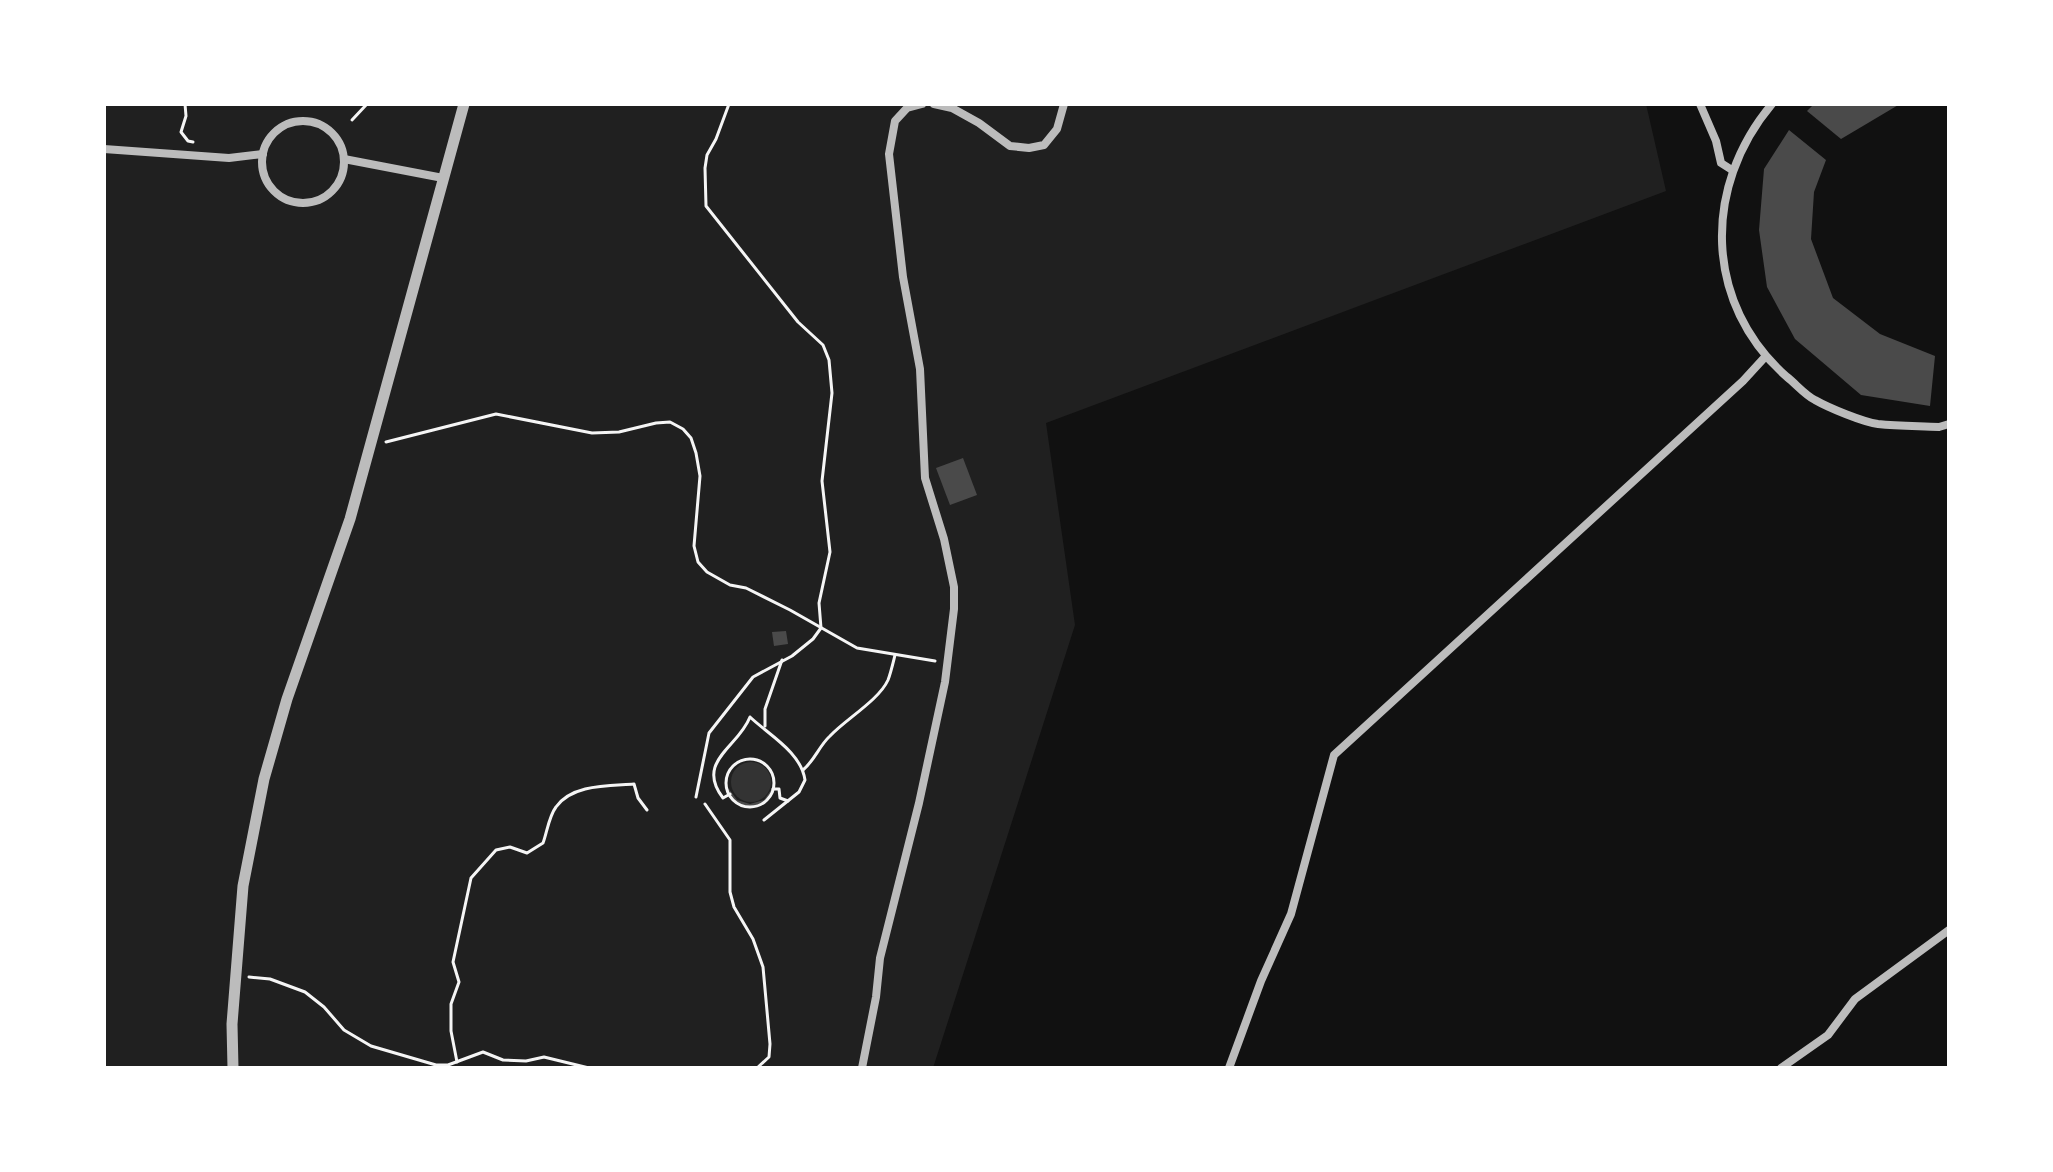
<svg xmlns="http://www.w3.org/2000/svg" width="2053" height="1172" font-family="'Source Serif 4',serif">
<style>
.green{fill:#202020}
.water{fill:#333}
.building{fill:#4a4a4a}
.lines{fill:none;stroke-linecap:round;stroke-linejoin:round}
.path{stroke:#f5f5f5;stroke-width:3}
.minor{stroke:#bcbcbc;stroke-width:8}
.tertiary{stroke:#bcbcbc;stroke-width:11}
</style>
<rect width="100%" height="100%" fill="#111"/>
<path class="green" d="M 104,104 L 1646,104 L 1666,191 L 1046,423 L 1075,625 L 933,1068 L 104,1068 Z"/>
<circle class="water" cx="751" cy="782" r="20"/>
<g class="building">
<path d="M 1814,104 L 1900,104 L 1841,139 L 1807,111 Z"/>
<path d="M 1789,130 L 1826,160 L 1814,192 L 1811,239 L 1833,298 L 1880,334 L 1935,356 L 1930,406 L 1861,395 L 1795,339 L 1767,287 L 1759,230 L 1764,169 Z"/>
<path d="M 963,458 L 977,495 L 950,505 L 936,468 Z"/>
<path d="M 786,631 L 788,644 L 774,646 L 772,632 Z"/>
<path d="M 729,789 L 737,800 L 750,804 L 764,800 L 771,790 L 774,792 L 765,804 L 749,808 L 731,800 L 726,790 Z"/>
</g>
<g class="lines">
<g class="path">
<path d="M 185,104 L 186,116 L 181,132 L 188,141 L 193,142"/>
<path d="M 352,120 L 367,104"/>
<path d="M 386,442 L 496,414 L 592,433 L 619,432 L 656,423 L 670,422 L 683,429 L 691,438 L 696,453 L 700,476 L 694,546 L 698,562 L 707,572 L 730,585 L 746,588 L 790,610 L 857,648 L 935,661"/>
<path d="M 765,726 L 765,709 L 782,660"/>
<circle cx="750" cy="783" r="24"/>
<path d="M 803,770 C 815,760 819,746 830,736 C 846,719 879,700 888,680 C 891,672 893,663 895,655"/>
<path d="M 773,789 L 779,789 L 780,798 L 788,801"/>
<path d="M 730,794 L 723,798 C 695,761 738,748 750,717 C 769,735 801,752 805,780 L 799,792 L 764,820"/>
<path d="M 696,797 L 709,733 L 753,677 L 792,656 L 813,639 L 821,628 L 819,603 L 830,552 L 822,481 L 832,393 L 829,360 L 823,345 L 798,322 L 706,206 L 705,168 L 707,155 L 716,139 L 729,104"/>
<path d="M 705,804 L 730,840 L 730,892 L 734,907 L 753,939 L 763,967 L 770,1044 L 769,1057 L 757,1068"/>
<path d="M 249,977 L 270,979 L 305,992 L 324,1007 L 344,1030 L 371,1046 L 436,1065 L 448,1065 L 483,1052 L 503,1060 L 526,1061 L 544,1057 L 589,1068"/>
<path d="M 457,1062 L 451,1031 L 451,1004 L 459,982 L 453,962 L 471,878 L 496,850 L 510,847 L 527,853 L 543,843 C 547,832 549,816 556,807 C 572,784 609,786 634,784 L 638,798 L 647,810"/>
</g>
<g class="minor">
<path d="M 934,104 L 952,108 L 979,123 L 1010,146 L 1029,148 L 1044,145 L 1057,129 L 1064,104"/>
<path d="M 1700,104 L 1716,141 L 1721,163 L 1732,170"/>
<path d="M 1772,104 C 1702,187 1704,304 1787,377 C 1796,384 1805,395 1815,400 C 1829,408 1863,422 1878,424 C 1898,426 1919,426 1939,427 L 1949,424"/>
<circle cx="303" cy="162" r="41"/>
<path d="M 104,149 L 229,158 L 263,154"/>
<path d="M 344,159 L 443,178"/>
<path d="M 862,1068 L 876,997 L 880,958 L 919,803 L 945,682 L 954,609 L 954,587 L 944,539 L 925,478 L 920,369 L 903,277 L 889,154 L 895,121 L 907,108 L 922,104"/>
<path d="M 1229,1068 L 1261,981 L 1291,914 L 1334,755 L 1743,381 L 1765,357"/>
<path d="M 1781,1068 L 1828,1035 L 1855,999 L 1949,930"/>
</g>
<path class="tertiary" d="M 233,1068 L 232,1024 L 243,886 L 264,779 L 287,699 L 350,519 L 464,104"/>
</g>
<rect width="2053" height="1172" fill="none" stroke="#ffffff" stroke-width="212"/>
</svg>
